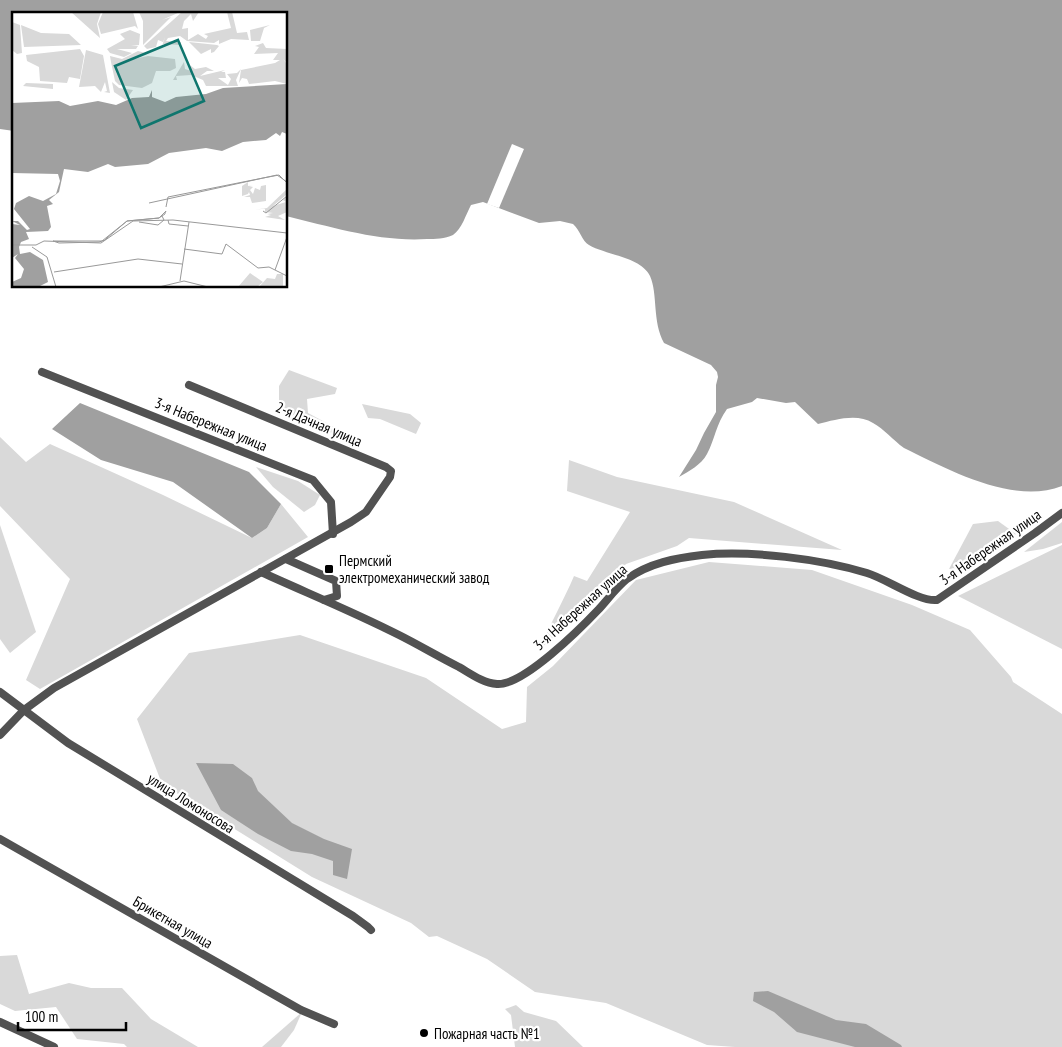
<svg xmlns="http://www.w3.org/2000/svg" width="1062" height="1047" font-family="'PT Sans Narrow',sans-serif">
<style>
.green{fill:#d9d9d9}
.water{fill:#a0a0a0}
.pier{fill:#fff}
.lines{fill:none;stroke-linecap:round;stroke-linejoin:round}
.minor{stroke:#525252;stroke-width:8}
.poi-dot{fill:#000;stroke:#fff;stroke-width:2}
.labels{text-anchor:middle;dominant-baseline:central;stroke-width:4.5;stroke-linejoin:round;paint-order:stroke}
.street-label{font-size:15px;fill:#000;stroke:#fff}
.poi-label{font-size:15px;fill:#000;stroke:#fff;text-anchor:start}
.inset-road{fill:none;stroke:#999;stroke-width:1}
.view{fill:#0f766e;fill-opacity:0.15;stroke:#0f766e;stroke-width:2.5}
.inset-edge{fill:none;stroke:#000;stroke-width:2.5}
</style>
<rect width="100%" height="100%" fill="#fff"/>
<g class="green">
<path d="M 289,370 L 337,388 L 335,394 L 307,399 L 308,413 L 358,440 L 308,426 L 283,410 L 279,404 L 279,386 Z"/>
<path d="M 362,404 L 410,414 L 421,423 L 416,434 L 380,419 L 368,418 Z"/>
<path d="M 0,437 L 26,462 L 50,444 L 163,495 L 252,538 L 267,528 L 281,504 L 308,537 L 40,689 L 26,680 L 70,579 L 0,506 Z"/>
<path d="M 569,460 L 617,477 L 734,502 L 842,550 L 689,538 L 677,546 L 626,564 L 574,620 L 541,648 C 550,623 564,600 574,576 L 587,581 L 630,512 L 567,491 Z"/>
<path d="M 256,467 L 298,481 L 320,495 L 315,505 L 304,512 L 273,487 Z"/>
<path d="M 998,521 L 1016,534 L 966,567 L 949,569 L 973,524 Z"/>
<path d="M 1062,522 L 1062,543 L 1043,549 L 1024,552 Z"/>
<path d="M 0,525 L 36,632 L 10,653 L 0,639 Z"/>
<path d="M 1062,545 L 1062,649 L 958,596 Z"/>
<path d="M 709,562 L 812,570 L 912,605 L 970,630 L 1011,677 L 1013,682 L 1062,714 L 1062,1047 L 735,1047 L 707,1045 L 606,1003 L 535,992 L 487,959 L 437,936 L 429,937 L 411,923 L 312,877 L 162,784 L 137,719 L 189,653 L 300,635 L 426,678 L 502,729 L 526,722 L 527,687 L 553,666 L 636,580 Z"/>
<path d="M 17,955 L 29,994 L 69,983 L 91,988 L 122,988 L 151,1019 L 198,1047 L 127,1047 L 124,1044 L 77,1039 L 56,1007 L 15,1011 L 0,1004 L 0,956 Z"/>
<path d="M 516,1005 L 524,1012 L 556,1021 L 583,1047 L 515,1047 L 511,1015 L 505,1009 Z"/>
<path d="M 302,1012 L 294,1030 L 281,1047 L 262,1047 Z"/>
</g>
<g class="water">
<path d="M 0,0 L 1062,0 L 1062,486 C 1013,505 949,470 904,448 C 893,440 884,429 873,423 C 857,413 835,420 818,424 L 795,402 L 786,403 L 757,398 L 752,402 L 727,409 C 716,424 715,439 707,454 C 701,465 689,471 679,477 L 696,450 L 704,433 L 716,412 L 716,385 L 718,377 L 717,372 L 711,365 L 664,343 C 652,322 658,294 650,276 C 641,257 606,255 589,245 C 582,241 580,230 573,224 L 560,221 L 539,223 L 483,202 L 471,205 C 466,214 462,229 453,235 C 445,239 435,239 427,239 C 379,242 332,227 286,216 L 286,14 L 14,14 L 14,131 L 0,129 Z"/>
<path d="M 80,403 L 249,472 L 281,504 L 267,528 L 252,538 L 173,482 L 101,460 L 52,429 Z"/>
<path d="M 196,763 L 233,764 L 252,778 L 258,791 L 292,823 L 324,839 L 352,849 L 347,879 L 333,875 L 333,861 L 312,854 L 291,851 L 258,834 L 221,810 Z"/>
<path d="M 768,991 L 836,1020 L 866,1024 L 901,1045 L 902,1047 L 855,1047 L 797,1032 L 774,1012 L 753,1001 L 754,992 Z"/>
</g>
<path class="pier" d="M 512,144 L 524,149 L 499,208 L 487,204 Z"/>
<g class="lines">
<g class="minor">
<path d="M 42,372 L 313,480 L 331,502 L 333,534"/>
<path d="M 286,559 L 336,581 L 337,596 L 324,600"/>
<path d="M 261,572 C 307,593 354,612 399,635 C 419,645 439,657 459,667 C 471,674 483,683 497,684 C 523,686 581,628 599,609 C 608,599 617,587 627,579 C 649,563 676,558 702,555 C 750,550 821,559 867,573 C 887,579 919,602 937,600 L 1035,533 L 1062,513"/>
<path d="M 0,692 L 68,743 L 353,916 L 368,927 L 371,930"/>
<path d="M 0,735 L 24,710 L 54,688 L 351,522 L 366,512 L 390,477 L 391,471 L 386,467 L 189,385"/>
<path d="M 0,839 L 301,1010 L 334,1024"/>
<path d="M 0,1022 L 54,1047"/>
</g>
</g>
<g class="poi-dot">
<rect x="324" y="564" width="10" height="10" rx="2.5"/>
<circle cx="424" cy="1033" r="5"/>
</g>
<g class="labels">
<g class="street-label">
<text transform="translate(211 424) rotate(22)">3-я Набережная улица</text>
<text transform="translate(319 424) rotate(23)">2-я Дачная улица</text>
<text transform="translate(990 547) rotate(-35)">3-я Набережная улица</text>
<text transform="translate(580 607) rotate(-42)">3-я Набережная улица</text>
<text transform="translate(191 803) rotate(32)">улица Ломоносова</text>
<text transform="translate(173 922) rotate(30)">Брикетная улица</text>
</g>
<g class="poi-label">
<text x="339" y="560">Пермский<tspan x="339" dy="17">электромеханический завод</tspan></text>
<text x="434" y="1033">Пожарная часть №1</text>
</g>
</g>
<g transform="translate(12 12)">
<rect width="275" height="275" fill="#fff"/>
<path d="M 59,0 L 89,0 L 85,12 L 88,26 ZM 91,0 L 121,0 L 126,17 L 123,14 L 89,22 L 86,12 ZM 127,0 L 168,0 L 150,8 L 159,5 L 131,33 L 131,9 ZM 170,0 L 187,0 L 181,9 L 179,2 L 172,9 L 170,17 L 176,16 L 176,28 L 186,22 L 194,27 L 196,24 L 192,22 L 219,16 L 215,0 L 220,0 L 225,21 L 235,20 L 237,28 L 219,27 L 207,32 L 207,28 L 202,31 L 175,29 L 168,24 L 156,26 L 154,29 L 169,30 L 168,33 L 151,32 L 149,37 L 153,25 L 151,30 L 146,28 L 144,35 L 135,37 L 132,34 ZM 0,10 L 8,13 L 10,41 L 5,42 L 0,38 ZM 9,13 L 29,21 L 57,22 L 69,33 L 12,35 ZM 258,13 L 252,16 L 248,29 L 239,29 L 238,18 ZM 118,18 L 128,22 L 127,33 L 119,34 L 126,34 L 124,37 L 105,37 L 120,41 L 112,45 L 98,41 L 95,37 L 113,27 L 108,22 ZM 177,30 L 205,33 L 207,34 L 202,40 L 199,41 L 199,37 L 189,42 ZM 251,31 L 254,36 L 275,37 L 275,51 L 271,47 L 275,52 L 275,72 L 263,69 L 237,72 L 235,67 L 230,66 L 227,71 L 229,58 L 263,51 L 268,48 L 261,48 L 266,41 L 242,42 L 247,35 L 243,34 ZM 68,37 L 72,44 L 68,67 L 57,65 L 55,71 L 28,69 L 27,55 L 15,49 L 14,43 ZM 74,38 L 91,43 L 98,81 L 92,80 L 95,79 L 93,70 L 89,80 L 83,74 L 67,75 ZM 126,39 L 137,42 L 131,42 L 117,48 L 136,44 L 163,47 L 164,56 L 158,59 L 144,59 L 140,71 L 130,76 L 107,73 L 103,69 L 99,50 L 112,48 L 99,50 L 98,44 L 110,47 ZM 172,50 L 173,57 L 179,59 L 175,51 L 183,57 L 194,55 L 202,59 L 195,59 L 188,64 L 213,58 L 209,60 L 213,60 L 214,66 L 206,66 L 216,73 L 219,67 L 215,62 L 225,61 L 229,57 L 224,68 L 226,74 L 194,74 L 191,68 L 179,63 L 164,64 L 165,68 L 161,68 ZM 100,70 L 107,76 L 121,78 L 114,88 L 102,80 ZM 14,71 L 41,72 L 41,77 L 11,74 ZM 236,170 L 236,174 L 241,173 L 237,174 L 241,175 L 238,178 L 241,182 L 243,176 L 248,178 L 249,174 L 254,173 L 254,189 L 240,191 L 238,185 L 232,185 L 238,183 L 237,180 L 236,182 L 233,183 L 234,179 L 233,183 L 230,184 L 230,174 ZM 275,177 L 274,183 L 261,194 L 274,190 L 271,188 L 275,184 L 275,200 L 266,204 L 273,208 L 253,205 L 259,203 L 255,202 L 261,201 L 253,200 L 253,196 L 243,198 L 255,196 ZM 238,261 L 251,270 L 245,275 L 226,275 ZM 265,262 L 271,262 L 271,275 L 247,275 L 255,266 L 263,267 Z" fill="#d9d9d9"/>
<path d="M 275,72 L 275,122 L 270,120 L 268,124 L 264,121 L 254,128 L 231,130 L 210,139 L 194,136 L 157,141 L 136,152 L 103,155 L 96,152 L 76,160 L 52,157 L 47,180 L 37,188 L 41,192 L 35,194 L 39,215 L 36,219 L 14,220 L 17,227 L 9,230 L 7,235 L 8,242 L 18,240 L 31,248 L 36,270 L 26,275 L 0,275 L 0,270 L 9,266 L 12,257 L 3,246 L 6,242 L 0,246 L 0,212 L 8,213 L 0,209 L 6,209 L 15,218 L 18,217 L 2,197 L 4,191 L 17,184 L 31,189 L 44,182 L 48,169 L 46,162 L 0,161 L 0,91 L 47,89 L 58,94 L 86,89 L 104,93 L 120,86 L 137,85 L 140,78 L 140,85 L 153,90 L 164,85 L 194,82 L 211,76 Z" fill="#a0a0a0"/>
<path class="inset-road" d="M 137,191 L 265,163 L 275,170M 154,195 L 156,185 L 251,166 L 267,163 L 275,171M 154,199 L 153,201 L 153,202 L 147,206 L 115,209 L 95,226 L 93,228 L 87,230 L 47,231 L 41,229 L 90,229 L 115,209 L 147,206 ZM 251,199 L 254,201 L 275,184M 156,208 L 157,212 L 176,214M 127,210 L 146,213 L 152,208 L 150,204M 0,233 L 24,233 L 32,229 L 89,231 L 121,209 L 161,208 L 275,221M 20,235 L 35,245 L 44,275M 172,237 L 210,242 L 214,232 L 246,256 L 257,255 L 275,264M 263,258 L 275,225M 42,260 L 126,247 L 170,252M 168,269 L 177,210M 147,275 L 172,269 L 196,275"/>
<path class="view" d="M 166,28 L 192,89 L 129,116 L 103,54 Z"/>
<rect width="275" height="275" class="inset-edge"/>
</g>
<path d="M18 1022v8h108v-8" fill="none" stroke="#000000" stroke-width="2.5"/>
<text x="25" y="1022" font-size="15" fill="#000000" stroke="#ffffff" stroke-width="4" paint-order="stroke">100 m</text>
</svg>
